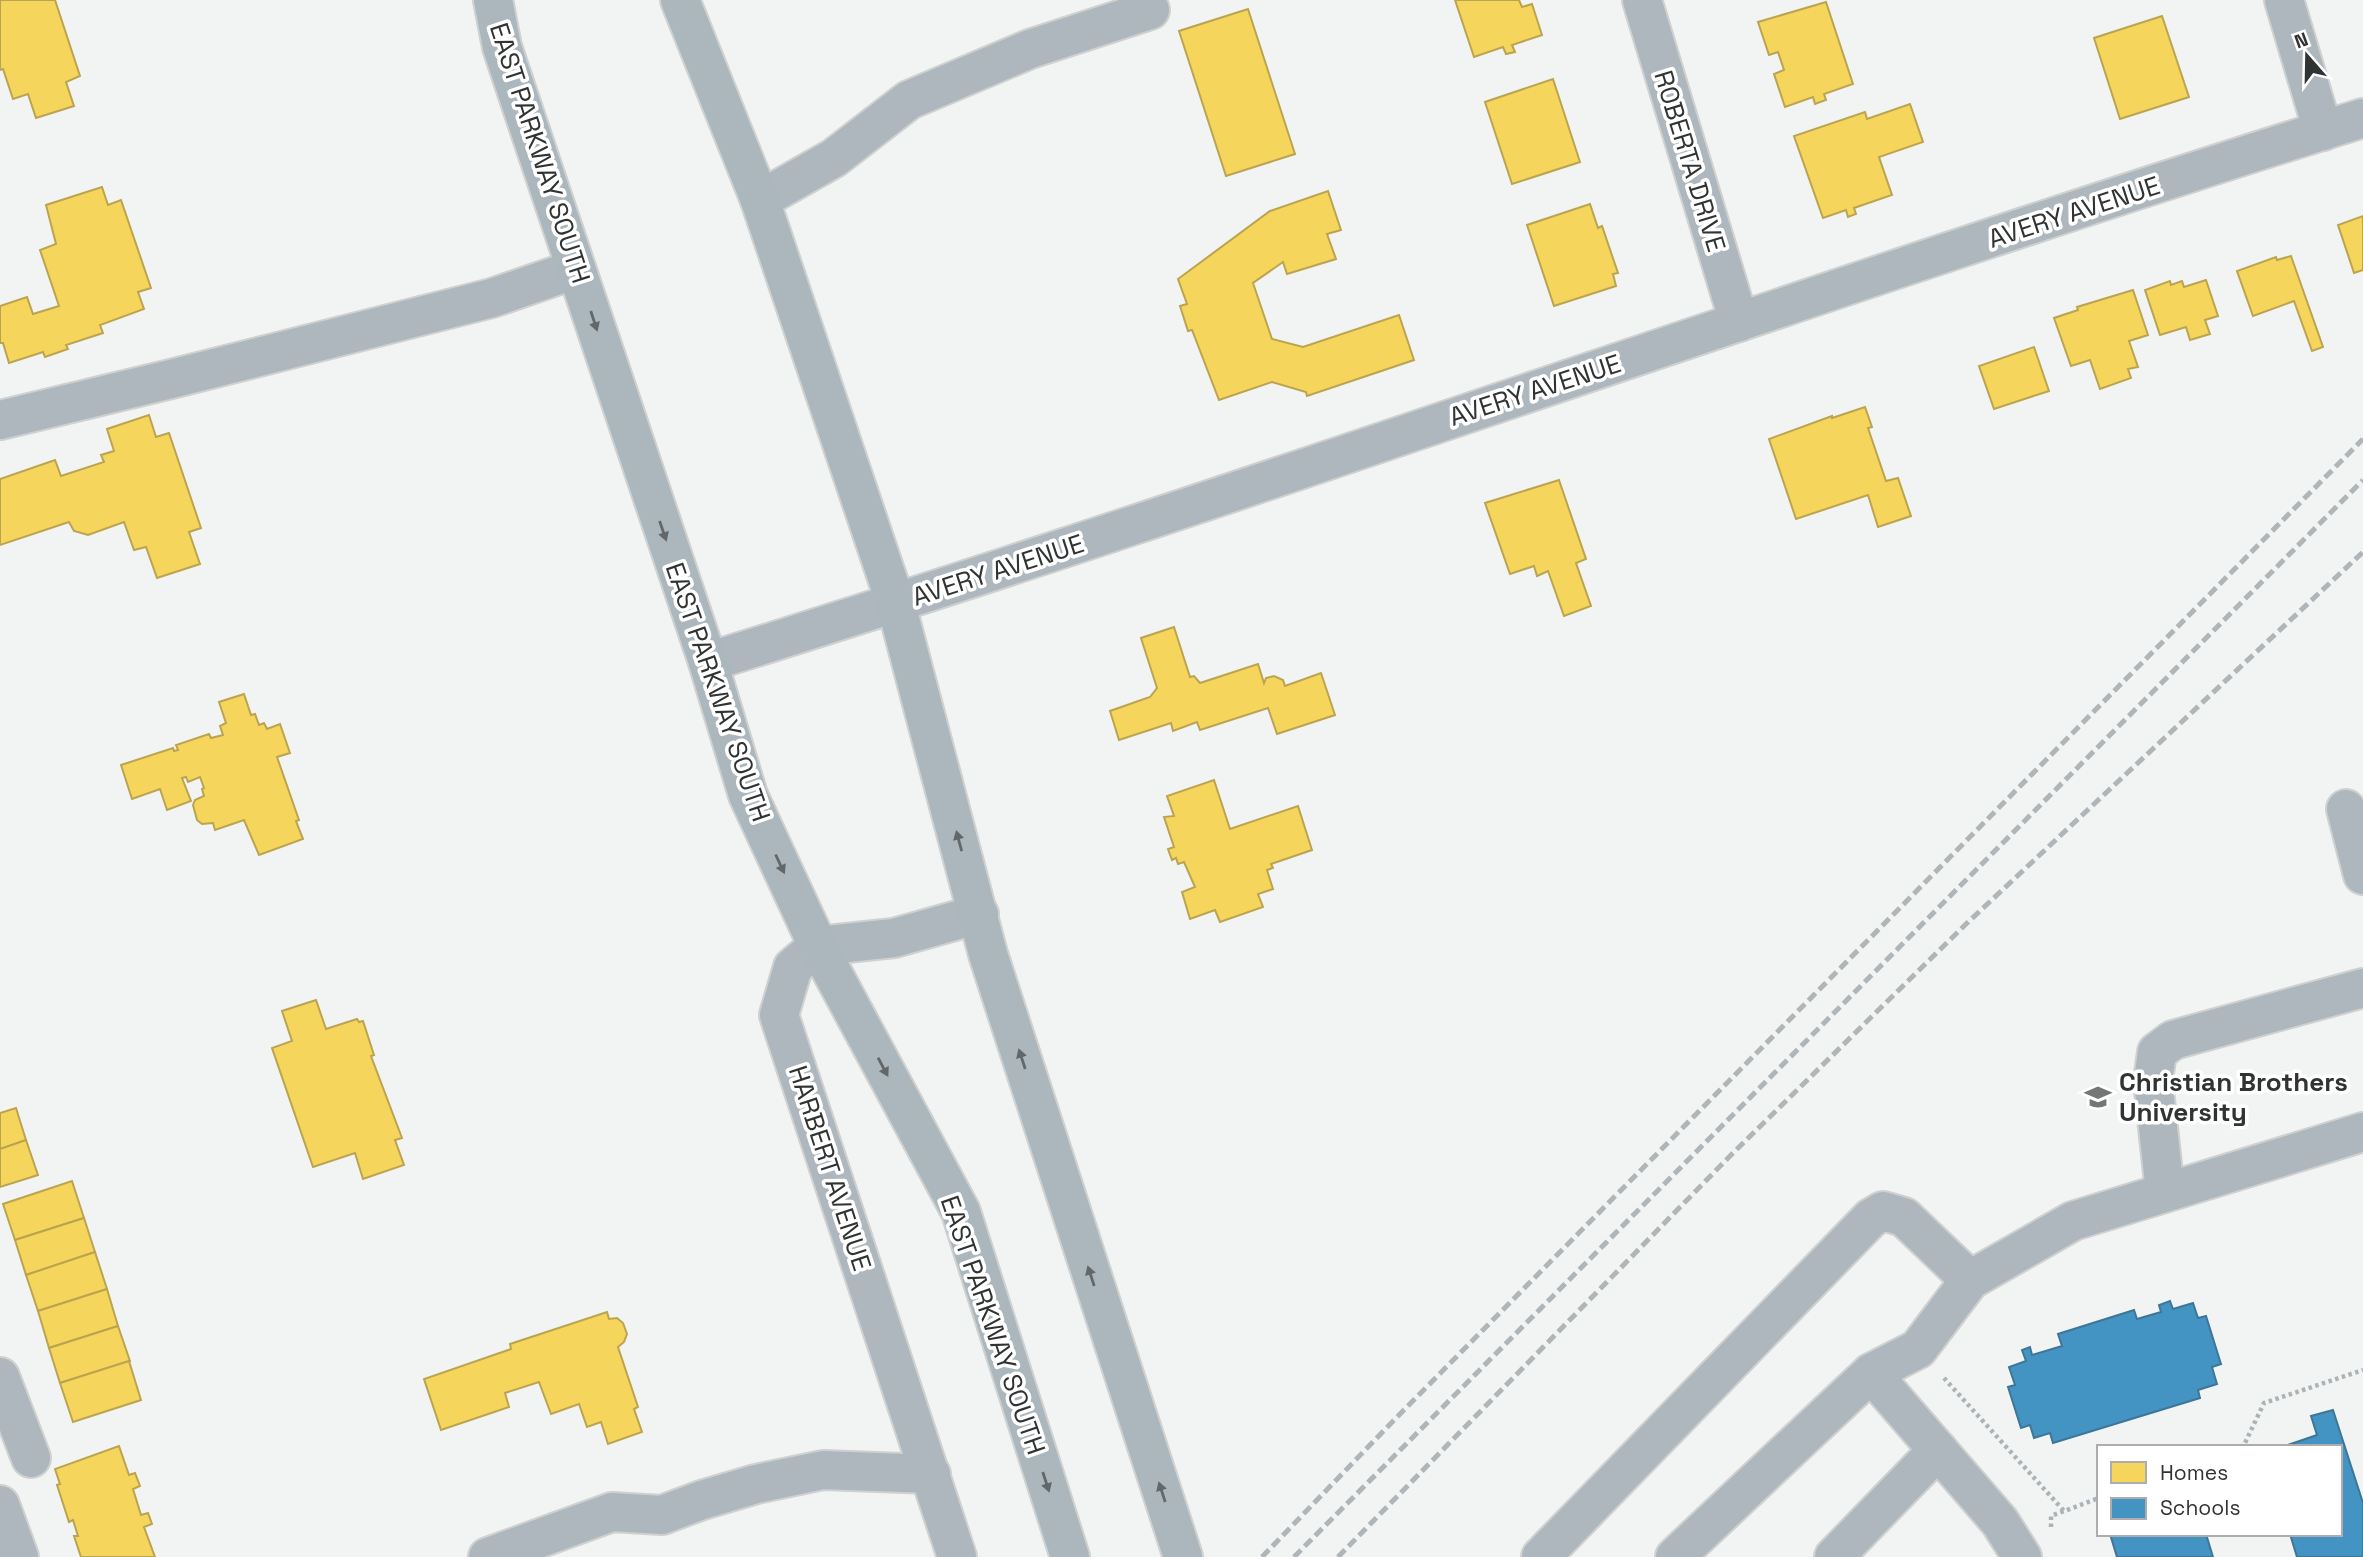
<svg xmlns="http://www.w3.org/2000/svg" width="2363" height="1557" font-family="'Space Grotesk',sans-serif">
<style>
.homes{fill:#f6d55c;stroke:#bba450;stroke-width:2}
.schools{fill:#4393c3;stroke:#3e7698;stroke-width:2}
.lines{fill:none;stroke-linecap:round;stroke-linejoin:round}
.minor-casing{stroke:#cfd1d1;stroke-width:42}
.major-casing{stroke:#cfd1d1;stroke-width:42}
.path{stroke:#acb3b7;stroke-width:4.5;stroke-dasharray:3.5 3.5;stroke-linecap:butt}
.minor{stroke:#adb7bd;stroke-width:38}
.major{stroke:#abb7bd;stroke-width:38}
.rail{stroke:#b0b5b8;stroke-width:5;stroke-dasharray:10 5;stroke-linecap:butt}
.oneway{fill:#62686a}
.labels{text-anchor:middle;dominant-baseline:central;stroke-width:7;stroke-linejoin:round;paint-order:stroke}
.street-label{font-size:26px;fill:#313333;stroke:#fff}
.poi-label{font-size:26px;font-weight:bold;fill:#313333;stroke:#fff;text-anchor:start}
</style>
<rect width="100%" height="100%" fill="#f2f4f4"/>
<g class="homes">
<path d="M 0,0 L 55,0 L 80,76 L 66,82 L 74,106 L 36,118 L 28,94 L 13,99 L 3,69 L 0,70 Z"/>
<path d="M 1455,0 L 1519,0 L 1522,7 L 1532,4 L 1542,35 L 1512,45 L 1515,52 L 1506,54 L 1503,47 L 1474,57 Z"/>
<path d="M 1826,2 L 1853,84 L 1824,94 L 1826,100 L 1815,104 L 1813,97 L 1785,107 L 1774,74 L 1784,70 L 1778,52 L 1769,55 L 1758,22 Z"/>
<path d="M 1248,9 L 1295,154 L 1226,176 L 1179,31 Z"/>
<path d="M 2162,16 L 2189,97 L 2120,119 L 2094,38 Z"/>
<path d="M 1553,79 L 1580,162 L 1512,184 L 1485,102 Z"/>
<path d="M 1910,104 L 1923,142 L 1879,157 L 1892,195 L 1854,208 L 1856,214 L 1848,217 L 1846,210 L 1823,218 L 1794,136 L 1865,112 L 1867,119 Z"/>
<path d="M 102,187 L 108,205 L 121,200 L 151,288 L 138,292 L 144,309 L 100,325 L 103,333 L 66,345 L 68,349 L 45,357 L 43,352 L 9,363 L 3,343 L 0,343 L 0,306 L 27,297 L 33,314 L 59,306 L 40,250 L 56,244 L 46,205 Z"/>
<path d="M 1328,191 L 1341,230 L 1327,234 L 1336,259 L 1287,274 L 1283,262 L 1253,283 L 1272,339 L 1303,347 L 1399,315 L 1414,360 L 1307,396 L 1306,392 L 1272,382 L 1219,400 L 1192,330 L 1188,331 L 1180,306 L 1187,304 L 1178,279 L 1270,211 Z"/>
<path d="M 1590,204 L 1598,228 L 1602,226 L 1618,273 L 1613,274 L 1616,286 L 1554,306 L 1527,225 Z"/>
<path d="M 2363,216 L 2363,270 L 2354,273 L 2338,225 Z"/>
<path d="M 2291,256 L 2323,347 L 2312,351 L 2294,301 L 2253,316 L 2237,271 L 2276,257 L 2277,260 Z"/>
<path d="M 2206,280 L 2218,316 L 2205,320 L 2210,334 L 2190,340 L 2186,327 L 2160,335 L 2145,290 L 2170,281 L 2171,285 L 2182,281 L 2184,287 Z"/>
<path d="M 2133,290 L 2148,335 L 2129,341 L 2138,367 L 2128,369 L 2131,378 L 2100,389 L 2090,360 L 2071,366 L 2054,318 L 2078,310 L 2077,307 Z"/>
<path d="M 2034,347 L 2049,391 L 1994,409 L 1979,366 Z"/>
<path d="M 1865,407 L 1872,427 L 1868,428 L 1886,481 L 1898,478 L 1911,516 L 1878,527 L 1868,495 L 1796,519 L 1769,439 L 1832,416 L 1832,418 Z"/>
<path d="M 149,415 L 156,437 L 169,433 L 201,528 L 189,532 L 200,564 L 157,578 L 146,547 L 134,550 L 124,522 L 88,535 L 74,531 L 69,522 L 0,545 L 0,479 L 55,460 L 61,476 L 104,462 L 101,455 L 114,451 L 107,429 Z"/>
<path d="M 1559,480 L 1586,559 L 1576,563 L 1591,606 L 1564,616 L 1548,571 L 1537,576 L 1534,566 L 1510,574 L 1485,503 Z"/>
<path d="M 1174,627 L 1190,677 L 1194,676 L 1200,683 L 1258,664 L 1264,683 L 1266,678 L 1274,676 L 1283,680 L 1285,686 L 1321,673 L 1335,715 L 1277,734 L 1268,708 L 1200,730 L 1197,722 L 1173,731 L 1171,723 L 1119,740 L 1110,711 L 1150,697 L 1157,688 L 1141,638 Z"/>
<path d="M 244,694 L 251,715 L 255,714 L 259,725 L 264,723 L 267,729 L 280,724 L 290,753 L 277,757 L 299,820 L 296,821 L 303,839 L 259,855 L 244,820 L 215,830 L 213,823 L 202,824 L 197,820 L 193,805 L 195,800 L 204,796 L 202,789 L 204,788 L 200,777 L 188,782 L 186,777 L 182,778 L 191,801 L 167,810 L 160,789 L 132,799 L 121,765 L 173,748 L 174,751 L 178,750 L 176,745 L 209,734 L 211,738 L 223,735 L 220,726 L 226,723 L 219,702 Z"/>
<path d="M 1214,780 L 1230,829 L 1298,806 L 1312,850 L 1271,864 L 1273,868 L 1267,870 L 1273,889 L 1258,894 L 1263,907 L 1220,922 L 1215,910 L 1190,919 L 1182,892 L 1195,887 L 1184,862 L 1178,864 L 1176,858 L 1172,860 L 1168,849 L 1174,847 L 1164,817 L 1174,816 L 1167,796 Z"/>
<path d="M 316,1000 L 326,1029 L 357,1019 L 359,1022 L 363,1021 L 374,1055 L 371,1056 L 402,1138 L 395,1140 L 404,1165 L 363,1179 L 355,1153 L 313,1167 L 272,1048 L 292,1041 L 282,1011 Z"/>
<path d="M 16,1108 L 26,1140 L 0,1149 L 0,1113 Z"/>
<path d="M 26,1140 L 38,1175 L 0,1187 L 0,1149 Z"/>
<path d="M 72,1181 L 84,1218 L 15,1240 L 3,1204 Z"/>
<path d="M 84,1218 L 95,1252 L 26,1275 L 15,1240 Z"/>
<path d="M 95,1252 L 107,1289 L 38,1311 L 26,1275 Z"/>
<path d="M 107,1289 L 118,1326 L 49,1348 L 38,1311 Z"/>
<path d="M 607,1312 L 609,1319 L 617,1318 L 623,1323 L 627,1334 L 624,1342 L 618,1347 L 638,1407 L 634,1409 L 642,1432 L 608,1444 L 601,1422 L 587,1427 L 579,1404 L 551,1414 L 539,1382 L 505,1393 L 509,1407 L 441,1430 L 424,1379 L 511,1349 L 510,1344 Z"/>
<path d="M 118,1326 L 130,1361 L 60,1383 L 49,1348 Z"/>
<path d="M 129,1361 L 141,1400 L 73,1422 L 60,1383 Z"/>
<path d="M 119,1446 L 129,1475 L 135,1473 L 140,1486 L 133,1489 L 141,1515 L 148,1513 L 152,1524 L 144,1527 L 155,1557 L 81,1557 L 74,1536 L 78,1536 L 73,1520 L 69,1522 L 57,1485 L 60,1484 L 55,1469 Z"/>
</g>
<g class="schools">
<path d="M 2170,1301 L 2173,1309 L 2193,1303 L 2198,1318 L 2206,1316 L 2221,1364 L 2212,1367 L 2217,1384 L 2198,1390 L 2200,1398 L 2053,1443 L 2050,1433 L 2034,1438 L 2030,1425 L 2021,1428 L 2008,1387 L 2015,1385 L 2009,1367 L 2026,1361 L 2022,1350 L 2030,1347 L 2032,1355 L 2062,1346 L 2058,1334 L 2134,1310 L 2137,1319 L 2161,1312 L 2159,1305 Z"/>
<path d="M 2333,1410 L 2363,1503 L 2363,1557 L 2297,1557 L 2290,1534 L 2340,1534 L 2340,1447 L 2282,1447 L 2317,1435 L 2311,1416 Z"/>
<path d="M 2110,1534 L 2206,1534 L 2213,1557 L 2117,1557 Z"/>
</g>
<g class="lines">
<g class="minor-casing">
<g id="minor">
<path d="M 1642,0 L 1739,322"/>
<path d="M 2284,0 L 2323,131"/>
<path d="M 760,200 L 834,158 L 909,100 L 1030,49 L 1150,10"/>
<path d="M 0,420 L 171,379 L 492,298 L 576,269"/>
<path d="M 708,662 C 1262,490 1809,291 2363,118"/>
<path d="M 2346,809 L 2363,875"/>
<path d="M 2165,1192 L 2153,1081 L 2157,1052 L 2173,1040 L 2363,988"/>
<path d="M 1871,1373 L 2000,1522 L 2022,1557"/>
<path d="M 0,1377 L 31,1458"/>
<path d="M 0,1505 L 19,1557"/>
<path d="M 488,1557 L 612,1512 L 662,1515 L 702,1500 L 756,1484 L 823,1470 L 931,1474"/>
<path d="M 957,1557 L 779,1015 L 793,967 L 818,946 L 894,938 L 979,914"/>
<path d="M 1541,1557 L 1871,1218 L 1883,1211 L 1904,1217 L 1970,1280"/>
<path d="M 1675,1557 L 1871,1373 L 1918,1349 L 1970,1280 L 2073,1221 L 2363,1132"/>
<path d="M 1834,1557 L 1938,1450"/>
</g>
</g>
<g class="major-casing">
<g id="major">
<path d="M 493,0 L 502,47 L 708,662 L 748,795 L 818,946 L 961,1212 L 1070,1557"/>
<path d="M 680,0 L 760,200 L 896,604 L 988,954 L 1183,1557"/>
</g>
</g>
<g class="path">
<path d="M 1944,1378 L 2064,1511"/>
<path d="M 2240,1447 L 2244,1445 L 2264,1403 L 2363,1370"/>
<path d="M 2051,1527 L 2051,1516 L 2099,1498"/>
</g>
<use href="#minor" class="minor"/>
<use href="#major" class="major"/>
<g class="rail">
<path d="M 1262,1557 L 1397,1417 L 2363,439"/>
<path d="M 1294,1557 L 2363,480"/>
<path d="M 1338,1557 L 1731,1155 L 1966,924 L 2363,552"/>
</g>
</g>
<defs><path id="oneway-solid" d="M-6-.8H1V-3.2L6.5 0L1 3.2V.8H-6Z" transform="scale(1.75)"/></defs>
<g class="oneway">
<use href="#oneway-solid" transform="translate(594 321) rotate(72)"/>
<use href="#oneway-solid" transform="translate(663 531) rotate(71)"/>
<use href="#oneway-solid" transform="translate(959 841) rotate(-105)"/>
<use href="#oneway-solid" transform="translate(780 864) rotate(65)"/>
<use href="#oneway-solid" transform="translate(1022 1059) rotate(-108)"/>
<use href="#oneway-solid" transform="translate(883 1067) rotate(62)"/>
<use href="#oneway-solid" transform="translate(1091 1276) rotate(-108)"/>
<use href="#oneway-solid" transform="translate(1046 1482) rotate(72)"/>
<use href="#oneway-solid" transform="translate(1162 1492) rotate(-108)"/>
</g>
<defs>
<g id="university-bare" transform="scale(2.1)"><path d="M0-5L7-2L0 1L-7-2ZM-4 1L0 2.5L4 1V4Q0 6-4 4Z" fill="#757777" stroke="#fff" stroke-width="2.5" paint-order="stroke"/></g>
</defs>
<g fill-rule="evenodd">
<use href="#university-bare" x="2098" y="1097"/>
</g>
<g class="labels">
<g class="street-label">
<text transform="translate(540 153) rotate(72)">EAST PARKWAY SOUTH</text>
<text transform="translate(1690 161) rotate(73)">ROBERTA DRIVE</text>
<text transform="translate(2074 212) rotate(-18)">AVERY AVENUE</text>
<text transform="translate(1535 390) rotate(-18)">AVERY AVENUE</text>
<text transform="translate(998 570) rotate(-18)">AVERY AVENUE</text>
<text transform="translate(718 692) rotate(71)">EAST PARKWAY SOUTH</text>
<text transform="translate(830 1168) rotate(72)">HARBERT AVENUE</text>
<text transform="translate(993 1325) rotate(71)">EAST PARKWAY SOUTH</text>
</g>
<g class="poi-label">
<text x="2119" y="1082">Christian Brothers<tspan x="2119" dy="30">University</tspan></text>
</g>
</g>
<rect x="2097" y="1445" width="245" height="91" fill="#ffffff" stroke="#adadad" stroke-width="2"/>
<rect x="2111" y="1462" width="35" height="21" fill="#f6d55c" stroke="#adadad" stroke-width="2"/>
<text x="2160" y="1480" font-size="21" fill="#313333">Homes</text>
<rect x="2111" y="1498" width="35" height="21" fill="#4393c3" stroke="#adadad" stroke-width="2"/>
<text x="2160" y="1515" font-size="21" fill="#313333">Schools</text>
<g transform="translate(2307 56) rotate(340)" stroke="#ffffff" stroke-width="5" paint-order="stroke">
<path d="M0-5L12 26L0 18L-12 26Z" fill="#313333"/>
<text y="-10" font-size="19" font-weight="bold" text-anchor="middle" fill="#313333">N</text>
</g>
</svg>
